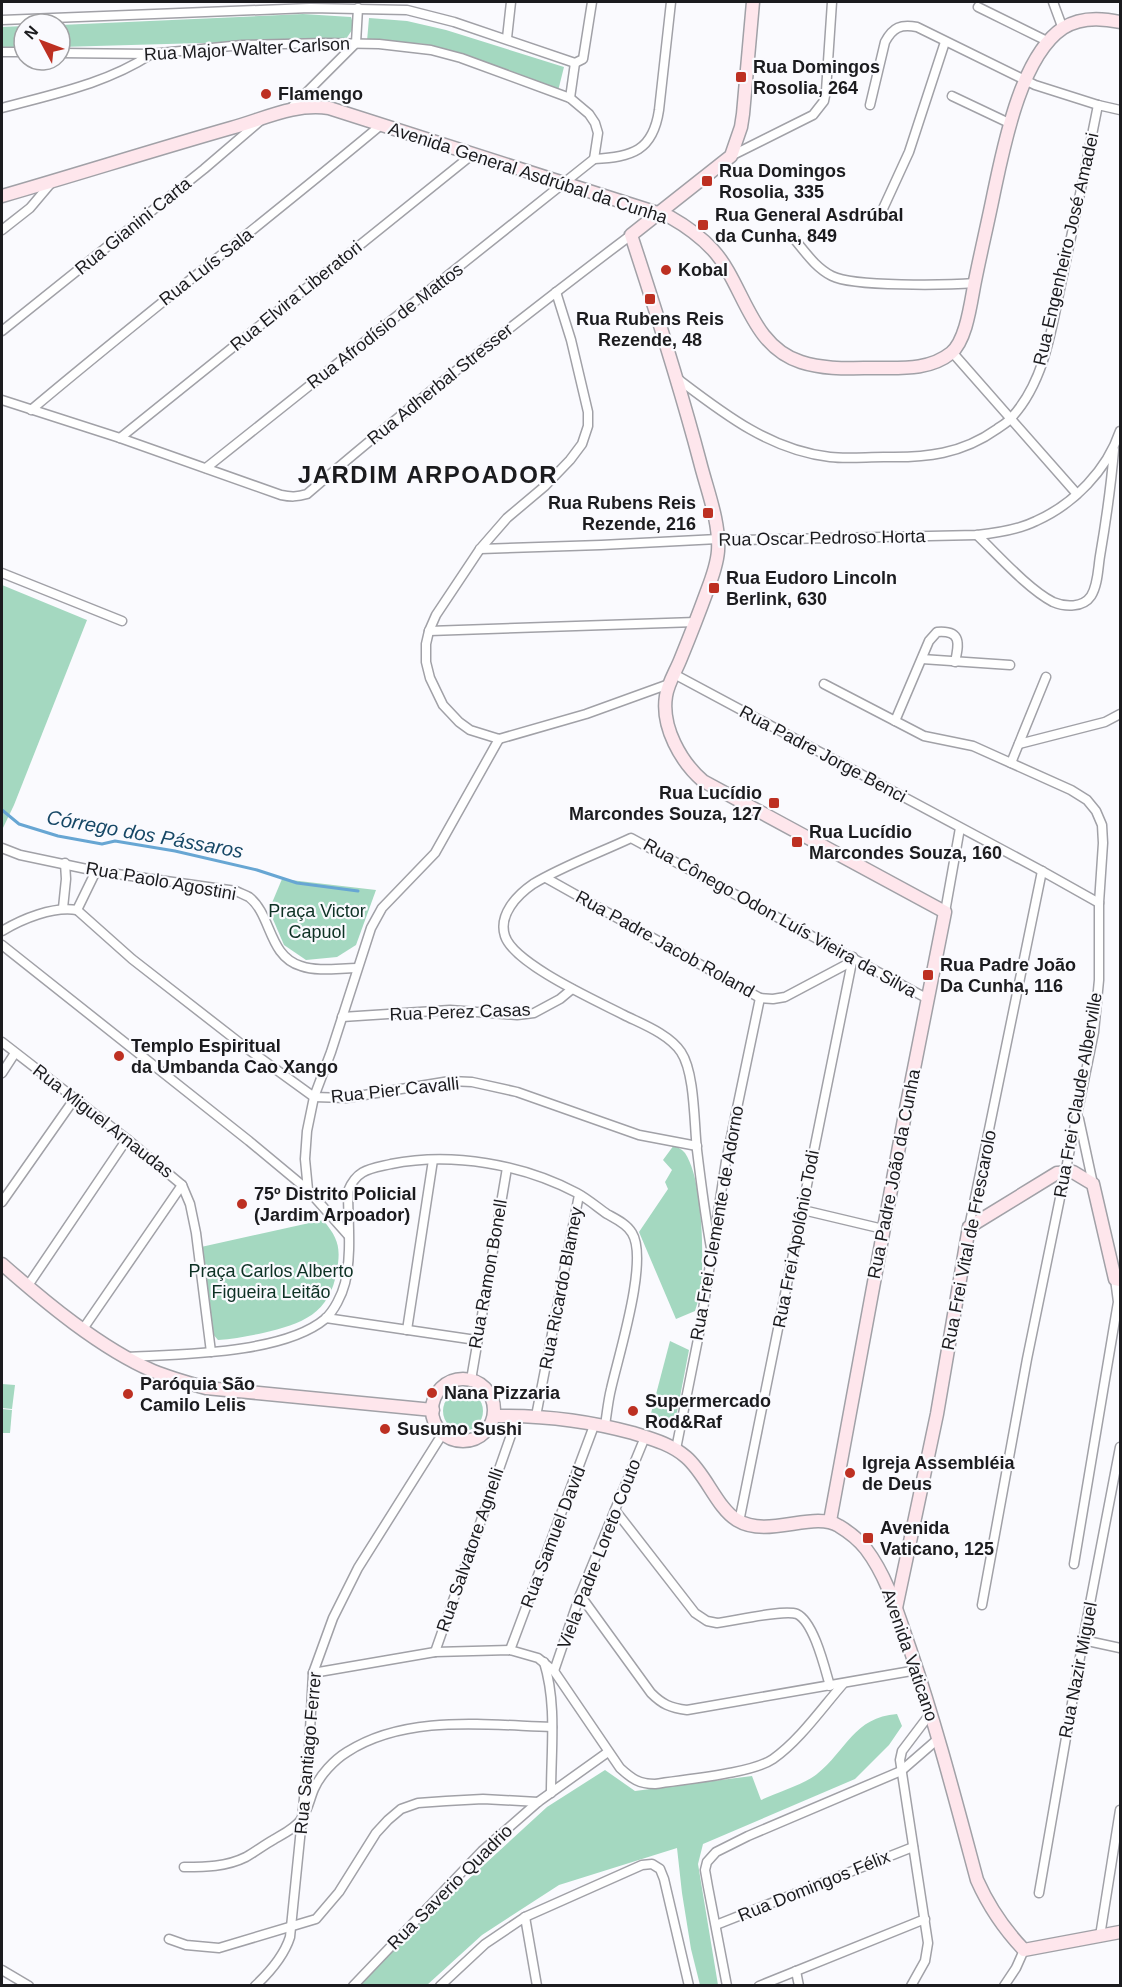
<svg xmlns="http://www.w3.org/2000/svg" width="1122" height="1987" font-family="Arial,sans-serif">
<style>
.green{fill:#a4d8c0}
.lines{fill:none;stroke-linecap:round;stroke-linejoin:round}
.stream{stroke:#67a6d3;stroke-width:3}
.street-casing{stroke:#a1a1a7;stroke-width:11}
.secondary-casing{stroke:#a1a1a7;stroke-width:15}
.street{stroke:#fff;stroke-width:8}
.secondary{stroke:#fee6ec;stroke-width:12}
.poi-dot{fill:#bd3022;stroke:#fafafe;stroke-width:2}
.labels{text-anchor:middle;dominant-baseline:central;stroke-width:4.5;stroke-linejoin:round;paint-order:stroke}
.street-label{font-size:18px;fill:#1b1b1e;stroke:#fafafe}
.poi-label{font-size:18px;font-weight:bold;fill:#1b1b1e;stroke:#fafafe;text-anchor:start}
.park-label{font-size:18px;fill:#0d3124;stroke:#fafafe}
.water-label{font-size:20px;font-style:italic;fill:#174866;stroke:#fafafe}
.district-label{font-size:24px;font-weight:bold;letter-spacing:1.5px;fill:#1b1b1e;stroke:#fafafe}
</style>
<rect width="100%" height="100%" fill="#fafafe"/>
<g class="green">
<path d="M 303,14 L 351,17 L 354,27 L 346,39 L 60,47 L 60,25 Z"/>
<path d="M 369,18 L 407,21 L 446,30 L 564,67 L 558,91 L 426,44 L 367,41 Z"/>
<path d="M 24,26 L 24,47 L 2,47 L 2,27 Z"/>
<path d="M 2,585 L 87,620 L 14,805 L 2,830 Z"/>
<path d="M 282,879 L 376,890 L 356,945 L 337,957 L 306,960 L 284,945 L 269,910 Z"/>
<path d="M 674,1145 C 678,1148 682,1149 685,1153 C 703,1180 704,1256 701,1288 C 700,1296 697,1304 695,1311 L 676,1319 L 639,1232 L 668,1189 L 665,1182 L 672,1170 L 663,1160 Z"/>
<path d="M 323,1220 C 338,1238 341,1247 337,1270 C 330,1314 302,1324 263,1333 C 248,1336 233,1339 218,1340 L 212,1333 L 210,1303 L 201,1247 Z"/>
<path d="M 670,1341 L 689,1350 L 674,1428 L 649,1421 Z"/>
<path d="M 2,1384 L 15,1385 L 12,1409 L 2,1408 Z"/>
<circle cx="463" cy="1411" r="20"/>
<path d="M 2,1409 L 12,1410 L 10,1433 L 2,1433 Z"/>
<path d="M 897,1714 L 902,1726 L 889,1745 L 855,1779 L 703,1844 L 698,1864 L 718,1985 L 700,1985 L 691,1949 L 682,1893 L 677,1848 L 559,1885 L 482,1935 L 427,1985 L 352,1986 L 547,1807 L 605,1770 L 635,1791 L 752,1776 L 761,1800 C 776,1793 805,1784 817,1774 C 846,1751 854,1717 897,1714 Z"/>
</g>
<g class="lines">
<path class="stream" d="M 2,810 L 19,824 L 58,836 L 102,844 L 115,841 L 175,851 L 257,870 L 297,883 L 358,891"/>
<g class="street-casing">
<g id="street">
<path d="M 1053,2 L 1063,29"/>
<path d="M 978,7 L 1049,42"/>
<path d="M 2,20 L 310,8 L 407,10 L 454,22 L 575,63"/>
<path d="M 507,38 L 511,2"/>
<path d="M 2,52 L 24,52"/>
<path d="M 60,53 L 150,54 L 242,45 L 325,43 L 379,44 L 431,50 L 461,58 L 570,98 L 589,114 L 595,123 L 598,133 L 594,159 L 206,468"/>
<path d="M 575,63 L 583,59 L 592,2"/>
<path d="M 952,96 L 1009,123"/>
<path d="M 570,98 L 575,63"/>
<path d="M 870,105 L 885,42 C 893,27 901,24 917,27 L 1035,85 L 1098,105 L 1120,110"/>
<path d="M 2,108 C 53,94 105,84 150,55"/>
<path d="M 291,108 L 356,43 L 358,8"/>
<path d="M 731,156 L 813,115 L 824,101 L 826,91 L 832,2"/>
<path d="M 594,159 C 632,157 653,151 659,110 L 671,2"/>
<path d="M 881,213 L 909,152 L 945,42"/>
<path d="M 2,230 L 30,208 L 52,182"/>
<path d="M 795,240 C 806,253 816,268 832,276 C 853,287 948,285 975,283"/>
<path d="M 556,292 L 571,340 L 588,412 L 588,426 L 582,444 L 570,460 L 545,486 L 507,518 L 480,549 L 436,615 L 429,631 L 426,644 L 426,662 L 430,678 L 443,705 L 459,722 L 470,730 L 499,739 L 586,714 L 669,684"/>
<path d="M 2,331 L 204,169 L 260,121"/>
<path d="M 952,352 L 1077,494"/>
<path d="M 678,379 C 724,414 770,450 830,457 C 847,459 866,457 884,457 C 926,458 962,454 997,429 C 1001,426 1007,423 1011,418 C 1047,380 1053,319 1064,270 C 1076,215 1087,160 1098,105"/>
<path d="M 2,400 L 120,438 L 281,495 C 291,497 297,497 307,494 C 412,404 521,318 631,235"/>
<path d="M 31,410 C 146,313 266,221 381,125"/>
<path d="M 120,438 L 473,154"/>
<path d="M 977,535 C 998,555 1028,589 1053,602 C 1065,607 1083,608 1091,596 C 1098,585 1098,568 1100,556 C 1106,521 1111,486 1114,450"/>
<path d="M 480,549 L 601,545 L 718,539 L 740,540 L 977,535 C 997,533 1018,530 1036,521 C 1074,504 1107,470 1120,431"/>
<path d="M 2,573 L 122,621"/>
<path d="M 429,631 L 696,622"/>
<path d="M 922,659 L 1010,665"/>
<path d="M 674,674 L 1042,871 L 1099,903"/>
<path d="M 824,684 L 924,736 L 973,746 L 1071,790 L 1087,800 L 1096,811 L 1102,825 L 1103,843 L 1099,903 L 1099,980 L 1094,1032 L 1027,1359 L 982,1605"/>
<path d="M 895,721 L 929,641 L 937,632 C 962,630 959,644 955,662"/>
<path d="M 1019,744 L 1105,722 L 1120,714"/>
<path d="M 1011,763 L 1046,677"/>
<path d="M 2,848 L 20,855 L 96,871 L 236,891 C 240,893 245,895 249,897 C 272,915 268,956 301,966 C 318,972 339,968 357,968"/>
<path d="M 546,878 L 760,998 L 773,999 L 785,997 L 851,962"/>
<path d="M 63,908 L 66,879 L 65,863"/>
<path d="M 77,910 L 132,959 L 245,1047 L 314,1097 L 346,1098 L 450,1081 L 472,1082 L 517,1092 L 639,1135 L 697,1146"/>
<path d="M 77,910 L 96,871"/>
<path d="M 945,912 L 960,828"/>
<path d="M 2,931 C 22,919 53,906 77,910"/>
<path d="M 2,945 L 249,1141 L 308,1190 L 348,1235"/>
<path d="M 342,1017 L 450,1010 L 517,1015 L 534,1013 L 560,999 L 572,989"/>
<path d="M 2,1042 L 127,1139 L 182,1185 L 190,1204 L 196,1233 L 211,1352"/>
<path d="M 2,1073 L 15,1053"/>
<path d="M 1079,1119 L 1093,1184"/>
<path d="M 308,1190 L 305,1159 L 307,1131 L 314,1097 L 331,1052 L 371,928 L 382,908 L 435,853 L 499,739"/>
<path d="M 2,1202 L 75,1098"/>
<path d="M 803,1210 L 883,1229"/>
<path d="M 969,1227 L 1042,871"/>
<path d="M 711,1248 C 705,1215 701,1183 697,1150 C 694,1124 695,1073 681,1052 C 669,1034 642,1024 624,1015 C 597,1001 514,964 505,936 C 498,915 517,895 533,884 C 563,866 599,853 631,838 L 928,999"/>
<path d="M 27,1287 L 127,1139"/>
<path d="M 326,1318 L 476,1340"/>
<path d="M 83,1329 L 182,1185"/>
<path d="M 407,1330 L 433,1160"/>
<path d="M 128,1357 C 181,1354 283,1354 325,1319 C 334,1311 342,1295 345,1283 C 352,1254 348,1221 348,1191 C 357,1169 370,1169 391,1164 C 452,1152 522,1164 577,1193 C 588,1199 597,1207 607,1214 C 616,1219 627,1224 632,1233 C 649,1260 618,1357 611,1389 C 608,1401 607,1413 605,1425"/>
<path d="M 471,1380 L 507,1168"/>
<path d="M 536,1416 L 579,1195"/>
<path d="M 676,1449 L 700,1329 L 726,1161 L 760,998"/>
<path d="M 615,1510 L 695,1613 L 707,1621 L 717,1623 C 734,1621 783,1609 797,1614 C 814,1622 825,1669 830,1686"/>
<path d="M 739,1522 L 853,957"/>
<path d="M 1074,1564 L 1118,1302 L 1115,1279"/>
<path d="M 580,1595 L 651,1693 C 662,1704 670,1708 687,1710 L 917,1670"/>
<path d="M 1083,1640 L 1120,1648"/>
<path d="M 510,1650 L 595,1423"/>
<path d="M 435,1652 L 518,1415"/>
<path d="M 544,1662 C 557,1704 551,1749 551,1793"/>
<path d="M 554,1671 L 580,1595 L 645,1437"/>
<path d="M 313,1673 L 435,1652 L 510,1650 L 538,1658 L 554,1671 L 620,1768 C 632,1779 639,1784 655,1784 C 685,1779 751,1774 773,1759 C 799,1741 822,1708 843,1684"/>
<path d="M 184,1867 C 205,1867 226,1867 246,1857 C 255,1852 264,1845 273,1840 C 283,1834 296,1828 302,1818 C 308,1810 310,1798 314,1789 C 320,1775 334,1760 347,1752 C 406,1714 486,1725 552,1727"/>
<path d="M 1039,1893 L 1083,1640 L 1120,1447"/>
<path d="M 525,1917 L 537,1986"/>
<path d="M 716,1925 L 913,1847"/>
<path d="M 1100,1936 L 1120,1810"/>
<path d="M 169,1939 L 186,1945 L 219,1948 L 316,1919 L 339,1892 L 376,1833 L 388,1820 L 401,1809 L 418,1803 L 446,1801 L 483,1799 L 538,1802"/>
<path d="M 2,1970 L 29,1986"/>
<path d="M 796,1971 L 799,1986"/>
<path d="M 255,1986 C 270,1972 284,1956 290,1937 L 309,1749 L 313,1673 L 333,1618 L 358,1568 L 443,1433"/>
<path d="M 353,1986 L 482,1851 L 538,1802 L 608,1752"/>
<path d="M 440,1986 L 485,1944 L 525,1917 L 642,1865 L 652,1864 L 660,1869 L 664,1879 L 689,1986"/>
<path d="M 727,1986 L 708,1887 L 705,1870 L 707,1862 L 716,1852 L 748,1836 L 901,1771 L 939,1738"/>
<path d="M 759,1986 L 925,1919"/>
<path d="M 911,1986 L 925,1961 L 928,1943 L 900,1760 L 902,1751 L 930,1714"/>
<path d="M 1004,1986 L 1016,1968 L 1024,1950"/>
</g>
</g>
<g class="secondary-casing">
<g id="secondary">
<path d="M 753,2 L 743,114 L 741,127 L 731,156 L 631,235 C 656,311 680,386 700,462 C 707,490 720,522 718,551 C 717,564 712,578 707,591 C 699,613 690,636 681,658 C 676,671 668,683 666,696 C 661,727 681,762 703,781 L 945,912 L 905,1114 L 830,1521"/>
<path d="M 2,196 C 78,174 154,150 231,128 C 264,119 294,103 329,108 L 670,217 C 686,226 701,237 713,250 C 744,284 750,346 801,362 C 826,370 851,368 877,368 C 902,368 930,370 951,353 C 967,340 971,300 975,281 C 981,251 988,222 994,192 C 1004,145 1021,56 1063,28 C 1080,17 1102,18 1120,22"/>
<path d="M 2,1264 C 45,1302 100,1348 153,1371 C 170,1378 188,1383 206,1388 L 433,1410"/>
<circle cx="463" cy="1410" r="31"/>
<path d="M 494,1416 C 542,1415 586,1420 633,1433 C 652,1439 671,1444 686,1457 C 706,1474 717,1508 737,1520 C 768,1539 814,1510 839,1526 C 849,1532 859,1540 866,1549 C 888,1578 898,1615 910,1649 C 936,1725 956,1802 977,1880 C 989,1907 1004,1929 1024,1950 L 1120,1932"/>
<path d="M 896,1608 L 937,1414 L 969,1227 L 1057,1173 L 1073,1172 L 1093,1184 L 1115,1279 L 1120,1280"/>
</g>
</g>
<use href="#street" class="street"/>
<use href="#secondary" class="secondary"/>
</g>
<g class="poi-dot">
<rect x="735" y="71" width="12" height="12" rx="3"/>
<circle cx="266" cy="94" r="6"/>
<rect x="701" y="175" width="12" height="12" rx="3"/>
<rect x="697" y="219" width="12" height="12" rx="3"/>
<circle cx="666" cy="270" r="6"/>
<rect x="644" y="293" width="12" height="12" rx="3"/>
<rect x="702" y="507" width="12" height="12" rx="3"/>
<rect x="708" y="582" width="12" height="12" rx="3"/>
<rect x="768" y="797" width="12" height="12" rx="3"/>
<rect x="791" y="836" width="12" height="12" rx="3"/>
<rect x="922" y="969" width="12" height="12" rx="3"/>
<circle cx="119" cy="1056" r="6"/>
<circle cx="242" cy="1204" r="6"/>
<circle cx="432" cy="1393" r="6"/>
<circle cx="128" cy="1394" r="6"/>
<circle cx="633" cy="1411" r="6"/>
<circle cx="385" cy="1429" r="6"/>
<circle cx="850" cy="1473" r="6"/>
<rect x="862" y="1532" width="12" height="12" rx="3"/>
</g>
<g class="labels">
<g class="street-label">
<text transform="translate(247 49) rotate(-3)">Rua Major Walter Carlson</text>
<text transform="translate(528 173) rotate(18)">Avenida General Asdrúbal da Cunha</text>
<text transform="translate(133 226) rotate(-39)">Rua Gianini Carta</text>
<text transform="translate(1066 249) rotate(-77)">Rua Engenheiro José Amadei</text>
<text transform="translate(206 267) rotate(-38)">Rua Luís Sala</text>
<text transform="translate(296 296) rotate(-39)">Rua Elvira Liberatori</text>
<text transform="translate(385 326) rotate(-38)">Rua Afrodísio de Mattos</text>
<text transform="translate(440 384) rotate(-39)">Rua Adherbal Stresser</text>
<text transform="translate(822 538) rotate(-1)">Rua Oscar Pedroso Horta</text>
<text transform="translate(823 754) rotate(28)">Rua Padre Jorge Benci</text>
<text transform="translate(161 881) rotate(10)">Rua Paolo Agostini</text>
<text transform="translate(780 918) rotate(29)">Rua Cônego Odon Luís Vieira da Silva</text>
<text transform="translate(665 944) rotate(29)">Rua Padre Jacob Roland</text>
<text transform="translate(460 1012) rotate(-2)">Rua Perez Casas</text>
<text transform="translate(395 1090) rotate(-6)">Rua Pier Cavalli</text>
<text transform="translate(1078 1095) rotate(-80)">Rua Frei Claude Alberville</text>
<text transform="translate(103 1121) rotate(38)">Rua Miguel Arnaudas</text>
<text transform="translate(894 1174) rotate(-79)">Rua Padre João da Cunha</text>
<text transform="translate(717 1223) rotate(-80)">Rua Frei Clemente de Adorno</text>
<text transform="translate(796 1239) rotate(-79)">Rua Frei Apolônio Todi</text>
<text transform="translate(969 1240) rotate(-79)">Rua Frei Vital de Frescarolo</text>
<text transform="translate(488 1274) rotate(-80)">Rua Ramon Bonell</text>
<text transform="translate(561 1288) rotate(-79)">Rua Ricardo Blamey</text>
<text transform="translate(553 1537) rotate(-69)">Rua Samuel David</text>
<text transform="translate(470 1550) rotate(-71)">Rua Salvatore Agnelli</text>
<text transform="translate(599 1554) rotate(-69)">Viela Padre Loreto Couto</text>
<text transform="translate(910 1655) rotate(71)">Avenida Vaticano</text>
<text transform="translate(1078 1670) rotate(-79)">Rua Nazir Miguel</text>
<text transform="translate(308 1753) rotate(-85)">Rua Santiago Ferrer</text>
<text transform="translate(814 1886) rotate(-22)">Rua Domingos Félix</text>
<text transform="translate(450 1887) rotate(-45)">Rua Saverio Quadrio</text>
</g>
<g class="poi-label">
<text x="753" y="67">Rua Domingos<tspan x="753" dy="21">Rosolia, 264</tspan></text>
<text x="278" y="94">Flamengo</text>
<text x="719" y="171">Rua Domingos<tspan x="719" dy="21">Rosolia, 335</tspan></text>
<text x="715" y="215">Rua General Asdrúbal<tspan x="715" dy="21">da Cunha, 849</tspan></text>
<text x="678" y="270">Kobal</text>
<text x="650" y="319" text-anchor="middle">Rua Rubens Reis<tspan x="650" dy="21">Rezende, 48</tspan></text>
<text x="696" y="503" text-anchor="end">Rua Rubens Reis<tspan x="696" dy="21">Rezende, 216</tspan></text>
<text x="726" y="578">Rua Eudoro Lincoln<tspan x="726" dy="21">Berlink, 630</tspan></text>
<text x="762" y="793" text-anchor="end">Rua Lucídio<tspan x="762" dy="21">Marcondes Souza, 127</tspan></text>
<text x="809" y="832">Rua Lucídio<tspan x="809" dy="21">Marcondes Souza, 160</tspan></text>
<text x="940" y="965">Rua Padre João<tspan x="940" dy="21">Da Cunha, 116</tspan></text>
<text x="131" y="1046">Templo Espiritual<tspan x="131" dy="21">da Umbanda Cao Xango</tspan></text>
<text x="254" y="1194">75º Distrito Policial<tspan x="254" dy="21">(Jardim Arpoador)</tspan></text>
<text x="140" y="1384">Paróquia São<tspan x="140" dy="21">Camilo Lelis</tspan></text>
<text x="444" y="1393">Nana Pizzaria</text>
<text x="645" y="1401">Supermercado<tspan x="645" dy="21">Rod&amp;Raf</tspan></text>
<text x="397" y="1429">Susumo Sushi</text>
<text x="862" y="1463">Igreja Assembléia<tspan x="862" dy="21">de Deus</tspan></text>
<text x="880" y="1528">Avenida<tspan x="880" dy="21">Vaticano, 125</tspan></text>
</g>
<g class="park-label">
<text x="317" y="911">Praça Victor<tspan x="317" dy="21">Capuol</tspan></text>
<text x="271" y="1271">Praça Carlos Alberto<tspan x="271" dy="21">Figueira Leitão</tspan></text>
</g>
<g class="water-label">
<text transform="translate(145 834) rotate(10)">Córrego dos Pássaros</text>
</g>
<g class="district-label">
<text x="428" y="474">JARDIM ARPOADOR</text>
</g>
</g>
<rect width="1122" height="1987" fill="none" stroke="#1b1b1e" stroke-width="6"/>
<g transform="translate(42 42) rotate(311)"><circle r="28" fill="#fafafe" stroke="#a1a1a4" stroke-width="1.5"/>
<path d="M0-4.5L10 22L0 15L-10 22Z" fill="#bd3022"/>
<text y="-9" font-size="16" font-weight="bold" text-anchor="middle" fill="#1b1b1e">N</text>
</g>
</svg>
